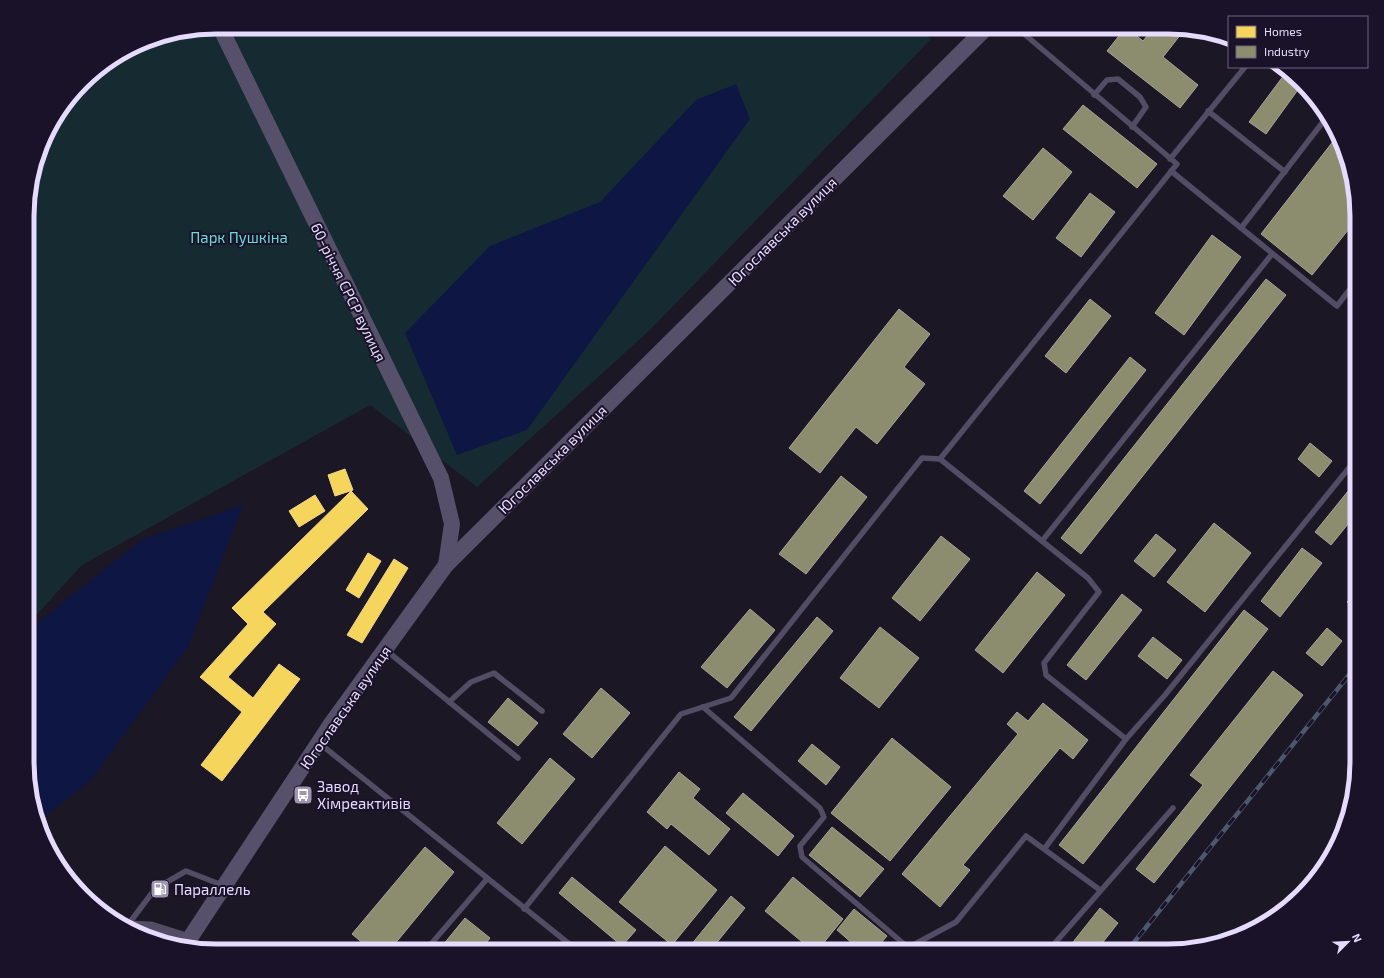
<svg xmlns="http://www.w3.org/2000/svg" width="1384" height="978" font-family="'Exo 2',sans-serif">
<style>
.green{fill:#162b31}
.water{fill:#0e1643}
.homes{fill:#f6d55c;stroke:#f1d78c}
.industry{fill:#8c8c6e;stroke:#a7a499}
.lines{fill:none;stroke-linecap:round;stroke-linejoin:round}
.lane{stroke:#524d64;stroke-width:5.5}
.street{stroke:#524d64;stroke-width:11}
.secondary{stroke:#56506a;stroke-width:16}
.rail-casing{stroke:#4b586e;stroke-width:4.5}
.rail{stroke:#1a1229;stroke-width:3;stroke-dasharray:9;stroke-linecap:butt}
.labels{text-anchor:middle;dominant-baseline:central;stroke-width:4;stroke-linejoin:round;paint-order:stroke}
.street-label{font-size:15px;fill:#e6dbfd;stroke:#1a1229}
.park-label{font-size:15px;fill:#69dbd6;stroke:#1a1229}
.poi-label{font-size:15px;fill:#e6dbfd;stroke:#1a1229;text-anchor:start}
.rim{fill:none;stroke:#e6dbfd;stroke-width:5}
</style>
<rect width="100%" height="100%" fill="#1b1724"/>
<path class="green" d="M 216,27 L 919,27 L 931,39 L 650,330 L 477,487 L 370,405 L 82,565 L 29,623 L 29,192 L 47,132 L 91,74 L 144,41 Z"/>
<g class="water">
<path d="M 736,84 L 750,119 L 527,430 L 457,455 L 405,333 L 490,246 L 600,202 L 696,100 Z"/>
<path d="M 243,505 L 188,647 L 91,780 L 40,820 L 29,786 L 29,636 L 42,619 L 141,540 Z"/>
</g>
<g class="homes">
<path d="M 345,469 L 353,490 L 335,496 L 328,475 Z"/>
<path d="M 351,491 L 368,509 L 263,612 L 276,624 L 228,677 L 253,698 L 279,664 L 300,679 L 222,781 L 201,765 L 242,712 L 200,677 L 248,624 L 232,608 Z"/>
<path d="M 315,495 L 325,511 L 299,527 L 289,511 Z"/>
<path d="M 368,553 L 381,561 L 359,598 L 346,590 Z"/>
<path d="M 394,559 L 408,568 L 362,643 L 347,635 Z"/>
</g>
<g class="industry">
<path d="M 1126,27 L 1143,41 L 1154,27 L 1185,29 L 1163,57 L 1198,85 L 1180,108 L 1107,51 Z"/>
<path d="M 1287,71 L 1300,87 L 1266,134 L 1249,122 Z"/>
<path d="M 1083,105 L 1157,164 L 1137,188 L 1063,129 Z"/>
<path d="M 1338,135 L 1357,204 L 1357,219 L 1312,275 L 1261,234 Z"/>
<path d="M 1043,148 L 1072,172 L 1033,220 L 1003,196 Z"/>
<path d="M 1090,193 L 1115,212 L 1081,257 L 1056,238 Z"/>
<path d="M 1212,235 L 1241,257 L 1184,335 L 1155,313 Z"/>
<path d="M 1266,279 L 1286,295 L 1081,554 L 1061,538 Z"/>
<path d="M 1090,299 L 1111,316 L 1066,373 L 1045,356 Z"/>
<path d="M 899,309 L 930,334 L 904,367 L 925,384 L 877,444 L 856,427 L 820,473 L 789,448 Z"/>
<path d="M 1130,357 L 1146,370 L 1040,504 L 1024,491 Z"/>
<path d="M 1310,443 L 1332,461 L 1319,477 L 1298,459 Z"/>
<path d="M 841,476 L 867,497 L 806,574 L 779,554 Z"/>
<path d="M 1357,480 L 1357,513 L 1331,545 L 1315,532 Z"/>
<path d="M 1214,523 L 1251,553 L 1205,612 L 1167,582 Z"/>
<path d="M 1156,534 L 1176,550 L 1154,577 L 1134,561 Z"/>
<path d="M 941,536 L 970,559 L 920,621 L 892,598 Z"/>
<path d="M 1302,548 L 1322,563 L 1280,617 L 1261,601 Z"/>
<path d="M 1037,572 L 1065,595 L 1003,673 L 975,650 Z"/>
<path d="M 1357,591 L 1357,610 L 1347,602 Z"/>
<path d="M 1122,594 L 1142,610 L 1086,680 L 1067,665 Z"/>
<path d="M 750,609 L 775,630 L 727,688 L 701,667 Z"/>
<path d="M 1244,610 L 1268,629 L 1083,864 L 1059,845 Z"/>
<path d="M 817,617 L 833,631 L 751,731 L 734,717 Z"/>
<path d="M 880,627 L 919,658 L 879,708 L 840,678 Z"/>
<path d="M 1327,628 L 1342,641 L 1322,666 L 1306,653 Z"/>
<path d="M 1153,637 L 1182,660 L 1167,679 L 1138,656 Z"/>
<path d="M 1273,671 L 1303,695 L 1154,883 L 1136,869 L 1203,785 L 1190,775 Z"/>
<path d="M 601,688 L 630,713 L 592,758 L 563,734 Z"/>
<path d="M 508,698 L 538,723 L 518,746 L 488,722 Z"/>
<path d="M 1043,703 L 1088,740 L 1073,759 L 1060,748 L 963,865 L 970,870 L 940,907 L 902,874 L 1018,734 L 1007,724 L 1017,712 L 1028,721 Z"/>
<path d="M 892,738 L 951,787 L 890,861 L 831,813 Z"/>
<path d="M 812,744 L 840,767 L 826,785 L 798,761 Z"/>
<path d="M 550,758 L 575,779 L 522,844 L 497,823 Z"/>
<path d="M 679,772 L 700,789 L 693,798 L 730,829 L 709,855 L 671,824 L 667,829 L 647,812 Z"/>
<path d="M 743,793 L 794,836 L 778,856 L 726,813 Z"/>
<path d="M 832,827 L 884,869 L 860,897 L 809,855 Z"/>
<path d="M 665,846 L 717,890 L 672,945 L 619,902 Z"/>
<path d="M 425,847 L 454,872 L 389,951 L 372,951 L 352,934 Z"/>
<path d="M 572,877 L 636,930 L 622,946 L 559,893 Z"/>
<path d="M 793,877 L 843,919 L 817,951 L 813,951 L 765,911 Z"/>
<path d="M 731,896 L 745,908 L 710,951 L 686,951 Z"/>
<path d="M 1100,908 L 1118,923 L 1096,951 L 1066,951 Z"/>
<path d="M 854,909 L 887,936 L 874,951 L 861,951 L 837,930 Z"/>
<path d="M 465,918 L 490,938 L 480,951 L 438,951 Z"/>
</g>
<g class="lines">
<g class="lane">
<path d="M 1094,95 L 1107,80 L 1118,79 L 1140,97 L 1146,107 L 1132,127"/>
<path d="M 1208,111 L 1285,172"/>
<path d="M 1170,159 L 1245,67"/>
<path d="M 1171,171 L 1337,306 L 1357,280"/>
<path d="M 1241,228 L 1326,118"/>
<path d="M 940,459 L 1177,164 L 1016,27"/>
<path d="M 1042,541 L 1272,254"/>
<path d="M 387,651 L 518,758"/>
<path d="M 449,702 L 471,682 L 494,673 L 542,711"/>
<path d="M 703,707 L 820,808 L 824,817 L 800,846 L 802,857 L 911,950"/>
<path d="M 319,743 L 578,951"/>
<path d="M 1045,848 L 1126,739 L 1165,695 L 1357,458"/>
<path d="M 524,909 L 681,714 L 731,698 L 922,458 L 940,459 L 1088,578 L 1099,592 L 1044,663 L 1046,675 L 1126,739"/>
<path d="M 127,926 L 155,889 L 186,871 L 222,885"/>
<path d="M 425,951 L 487,879"/>
<path d="M 910,951 L 915,944 L 956,922 L 1026,836 L 1100,890"/>
<path d="M 1048,951 L 1173,808"/>
</g>
<path class="street" d="M 127,926 L 151,927 L 189,939"/>
<g class="secondary">
<path d="M 220,27 L 441,478 L 452,524 L 446,565"/>
<path d="M 184,947 L 331,724 L 446,565 L 987,27"/>
</g>
<g class="rail-casing">
<path id="rail" d="M 1127,951 L 1357,665"/>
</g>
<use href="#rail" class="rail"/>
</g>
<defs>
<g id="bus-square" transform="scale(1)"><rect x="-9" y="-9" width="18" height="18" rx="4" fill="#9f96b1" stroke="#1a1229"/><path d="M-5-6H5V4H4V6H2V4H-2V6H-4V4H-5ZM-3.5-4V0h7V-4ZM-3.5 1.2v1.5H-2V1.2ZM2 1.2v1.5H3.5V1.2Z" fill="#fff"/></g>
<g id="fuel-square" transform="scale(1)"><rect x="-9" y="-9" width="18" height="18" rx="4" fill="#9f96b1" stroke="#1a1229"/><path d="M-5.5-6h7V0h2V4h1.3V-2.5L3-4.5l.8-.8L6-3V5H2.5V1h-1V6h-7ZM-4.2-4.7v3.2H.2V-4.7Z" fill="#fff"/></g>
</defs>
<g fill-rule="evenodd">
<use href="#bus-square" x="303" y="795"/>
<use href="#fuel-square" x="160" y="889"/>
</g>
<g class="labels">
<g class="street-label">
<text transform="translate(782 231) rotate(-45)">Югославська вулиця</text>
<text transform="translate(349 292) rotate(64)">60-річчя СРСР вулиця</text>
<text transform="translate(552 459) rotate(-45)">Югославська вулиця</text>
<text transform="translate(345 707) rotate(-55)">Югославська вулиця</text>
</g>
<g class="park-label">
<text x="239" y="237">Парк Пушкіна</text>
</g>
<g class="poi-label">
<text x="317" y="786">Завод<tspan x="317" dy="17">Хімреактивів</tspan></text>
<text x="174" y="889">Параллель</text>
</g>
</g>
<path d="M0 0H1384V978H0ZM216 34H1168A182 182 0 0 1 1350 216V762A182 182 0 0 1 1168 944H216A182 182 0 0 1 34 762V216A182 182 0 0 1 216 34Z" fill="#1a1229" fill-rule="evenodd"/>
<path class="rim" d="M216 34H1168A182 182 0 0 1 1350 216V762A182 182 0 0 1 1168 944H216A182 182 0 0 1 34 762V216A182 182 0 0 1 216 34Z"/>
<rect x="1228" y="16" width="140" height="52" fill="#1a1229" stroke="#6c627e"/>
<rect x="1236" y="26" width="20" height="12" fill="#f6d55c" stroke="#6c627e"/>
<text x="1264" y="36" font-size="12" fill="#e6dbfd">Homes</text>
<rect x="1236" y="46" width="20" height="12" fill="#8c8c6e" stroke="#6c627e"/>
<text x="1264" y="56" font-size="12" fill="#e6dbfd">Industry</text>
<g transform="translate(1348 942) rotate(66)" stroke="#1a1229" stroke-width="3" paint-order="stroke">
<path d="M0-3L7 15L0 10L-7 15Z" fill="#e6dbfd"/>
<text y="-6" font-size="11" font-weight="bold" text-anchor="middle" fill="#e6dbfd">N</text>
</g>
</svg>
